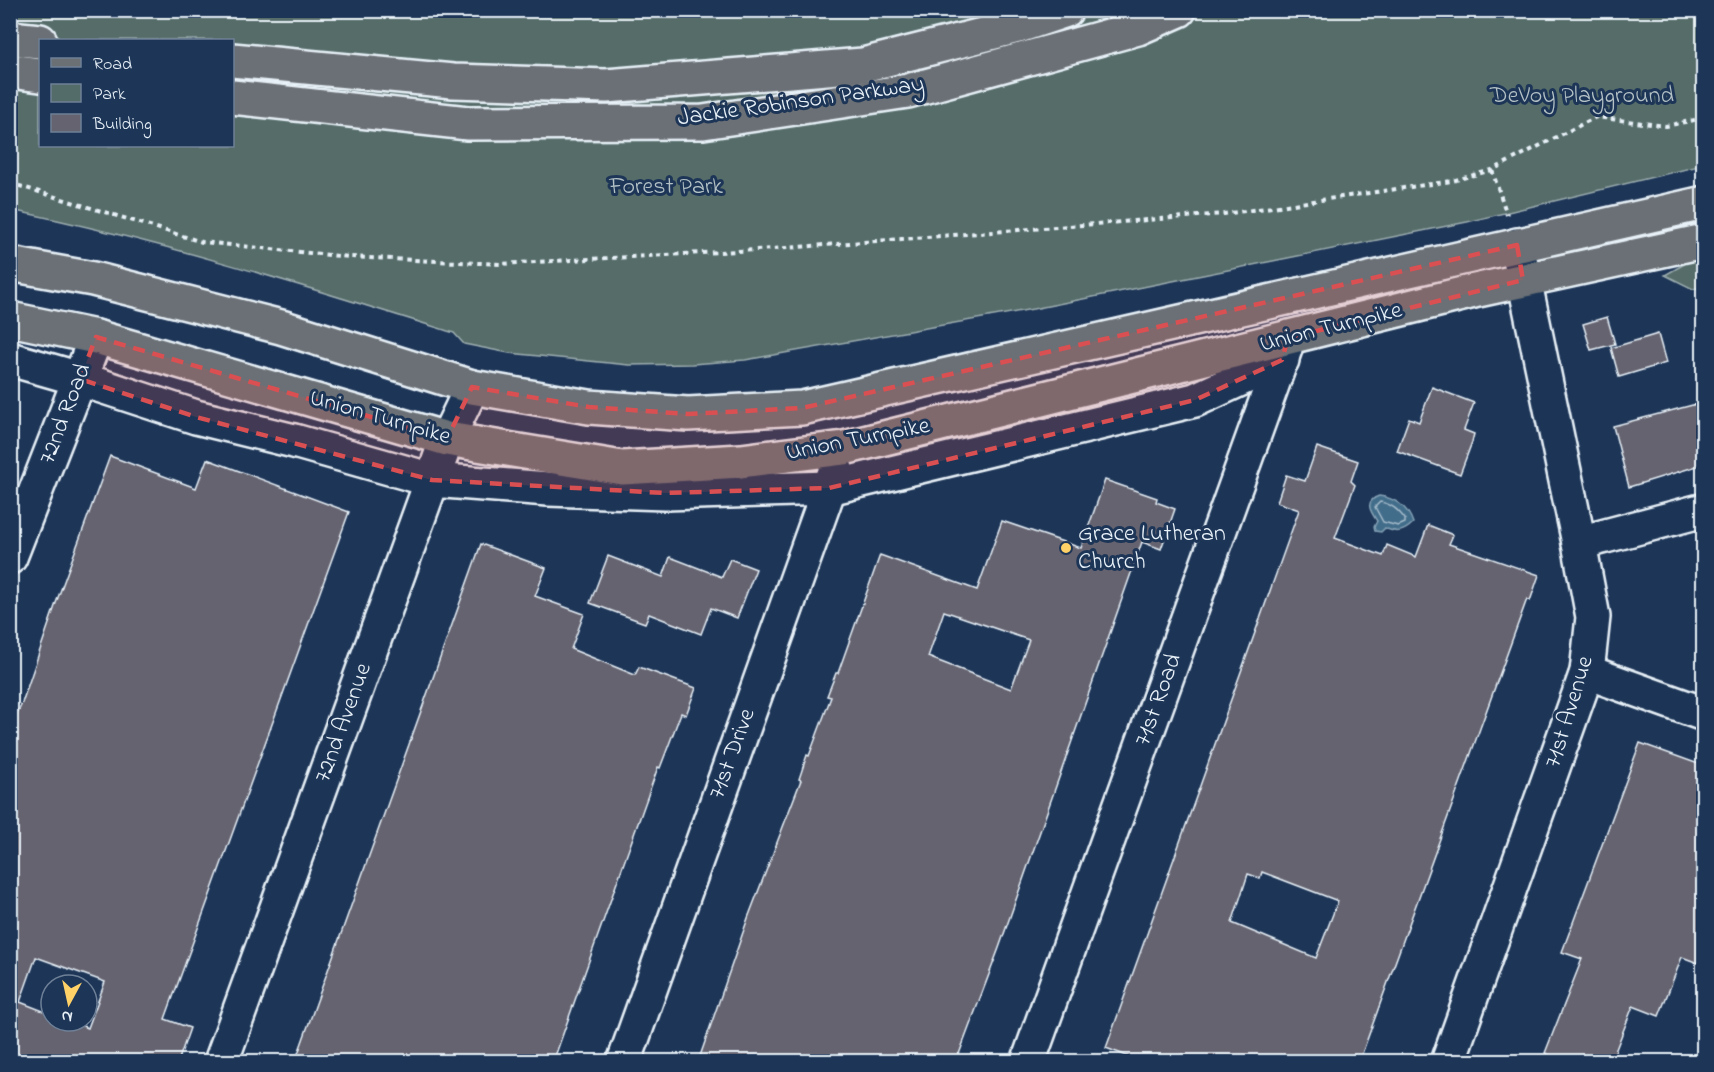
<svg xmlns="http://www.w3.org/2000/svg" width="1714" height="1072" font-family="'Indie Flower',sans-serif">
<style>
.green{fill:#546c69;stroke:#9eaeb0;stroke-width:1.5;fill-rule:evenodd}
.water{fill:#436d8a;stroke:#85a2b6;stroke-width:1.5}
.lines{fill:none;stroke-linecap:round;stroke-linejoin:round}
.shore{stroke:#a6bccc;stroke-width:1.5}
.building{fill:#65636f;stroke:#e8f1f8;stroke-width:1.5;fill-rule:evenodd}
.minor-casing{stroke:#e8f1f8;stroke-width:38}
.major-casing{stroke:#e8f1f8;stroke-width:38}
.highway-casing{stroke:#e8f1f8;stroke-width:38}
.path{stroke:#e8f1f8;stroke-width:4;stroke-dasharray:4.5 4.5;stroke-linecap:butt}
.minor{stroke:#1d3557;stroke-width:33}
.major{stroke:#6b7074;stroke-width:33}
.highway{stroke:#6b7074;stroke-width:33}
.marked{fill:#da5052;fill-opacity:0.2;stroke:#da5052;stroke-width:4.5;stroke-dasharray:12 8;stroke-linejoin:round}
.poi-dot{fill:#ffd166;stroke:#1d3557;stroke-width:2}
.labels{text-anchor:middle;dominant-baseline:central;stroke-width:6;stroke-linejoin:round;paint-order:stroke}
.park-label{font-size:24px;fill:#b4c2c6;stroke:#1d3557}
.street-label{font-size:24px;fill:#e8f1f8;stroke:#1d3557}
.poi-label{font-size:24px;fill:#e8f1f8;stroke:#1d3557;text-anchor:start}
</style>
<rect width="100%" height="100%" fill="#1d3557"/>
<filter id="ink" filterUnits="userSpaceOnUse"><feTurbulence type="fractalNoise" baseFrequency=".0167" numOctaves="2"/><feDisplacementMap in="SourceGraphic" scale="12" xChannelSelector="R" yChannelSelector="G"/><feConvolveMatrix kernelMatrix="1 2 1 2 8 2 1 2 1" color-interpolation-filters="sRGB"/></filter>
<g filter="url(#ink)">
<g class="green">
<path d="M 11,11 L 1703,11 L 1703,165 L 1467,222 L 1033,309 L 745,360 L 692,364 L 629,365 L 509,353 L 464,344 L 454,333 C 307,287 162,241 11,210 ZM 40,40 L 232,40 L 232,146 L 40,146 Z"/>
<path d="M 1703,258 L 1703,287 L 1693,289 L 1665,275 L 1688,262 Z"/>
</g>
<path class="water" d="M 1379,496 C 1395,498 1408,507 1413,523 C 1404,532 1397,534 1385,528 L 1381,532 L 1375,531 L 1374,527 L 1377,521 C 1370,511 1364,501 1379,496 Z"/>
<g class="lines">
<path class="shore" d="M 1380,502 C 1392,504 1398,510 1405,519 L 1405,523 L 1398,526 L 1383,522 L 1375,507 Z"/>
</g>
<g class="building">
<path d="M 1607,317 L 1615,344 L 1591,350 L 1583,324 Z"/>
<path d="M 1658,334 L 1666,363 L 1619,377 L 1611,348 Z"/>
<path d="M 1432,387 L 1474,403 L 1464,430 L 1474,434 L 1472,442 L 1460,474 L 1397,451 L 1409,418 L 1419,422 Z"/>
<path d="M 1704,402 L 1704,464 L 1629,487 L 1613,426 Z"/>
<path d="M 1317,447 L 1358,461 L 1351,481 L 1355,485 L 1335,538 L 1383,556 L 1387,545 L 1416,557 L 1428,525 L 1453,535 L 1449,544 L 1539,575 L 1530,601 L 1527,599 L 1359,1062 L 1202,1062 L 1182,1054 L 1180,1062 L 1143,1062 L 1106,1048 L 1299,510 L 1277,502 L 1286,475 L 1305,481 ZM 1262,872 L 1338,901 L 1316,958 L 1232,923 L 1248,874 L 1260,878 Z"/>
<path d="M 110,456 L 196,488 L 207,459 L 349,512 L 165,1019 L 190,1028 L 178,1062 L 10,1062 L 10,730 L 22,703 L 56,603 ZM 36,957 L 105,982 L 88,1028 L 69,1021 L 51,1021 L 51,1014 L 20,1002 Z"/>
<path d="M 1105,480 L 1157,498 L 1156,502 L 1175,509 L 1161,549 L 1142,542 L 999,948 L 956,1062 L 698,1062 L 748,918 L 801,780 L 799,779 L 807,755 L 809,756 L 831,697 L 827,696 L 836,673 L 838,673 L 880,555 L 977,590 L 1002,521 L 1081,548 ZM 944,611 L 1029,640 L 1011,689 L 928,657 Z"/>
<path d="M 481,544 L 546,568 L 535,596 L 584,614 L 571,649 L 635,675 L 639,667 L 696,688 L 686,715 L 681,713 L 660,768 L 658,767 L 553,1062 L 295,1062 Z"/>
<path d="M 608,556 L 663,577 L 670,557 L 722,577 L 730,559 L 756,569 L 737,618 L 711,608 L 701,634 L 649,614 L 645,623 L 590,603 Z"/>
<path d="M 1640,743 L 1704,766 L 1704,949 L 1698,963 L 1682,957 L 1659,1016 L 1633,1006 L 1611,1062 L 1567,1062 L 1545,1053 L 1582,959 L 1562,952 Z"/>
</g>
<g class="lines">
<g class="minor-casing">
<g id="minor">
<path d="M 10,359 L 80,379 L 196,417 L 294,441 L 432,480 L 548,489 L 665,493 L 829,488 L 1195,400 L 1282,360"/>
<path d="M 1579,543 L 1704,510"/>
<path d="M 10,557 L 96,337"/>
<path d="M 1587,672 L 1704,714"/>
<path d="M 221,1062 L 447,439 L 472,387"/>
<path d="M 624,1062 L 836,469"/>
<path d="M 1028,1062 L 1285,349"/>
<path d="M 1448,1062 L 1587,672 L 1593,617 L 1579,543 L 1517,245"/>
</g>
</g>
<g class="major-casing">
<g id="major">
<path d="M 10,264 L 93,279 L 281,327 L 472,387 L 589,407 L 688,414 L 802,408 L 1704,203"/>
<path d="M 10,319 L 96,337 L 447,439 L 622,468 L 741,461 L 844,448 L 1474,291 L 1704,241"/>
</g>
</g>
<g class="highway-casing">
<g id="highway">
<path d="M 10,38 L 40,41"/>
<path d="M 232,60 L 453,81 L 606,86 L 863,65 L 1018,26 L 1066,10"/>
<path d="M 10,71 L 40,75"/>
<path d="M 232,97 L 468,123 L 703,122 L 908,91 L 1138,28 L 1179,10"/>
</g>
</g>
<g class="path">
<path d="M 1492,170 L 1507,215"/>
<path d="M 10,183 L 202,242 L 349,257 L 501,264 L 773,249 L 1224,214 L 1452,181 L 1492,170 L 1596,117 L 1666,126 L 1704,118"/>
</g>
<use href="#minor" class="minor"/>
<use href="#major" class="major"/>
<use href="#highway" class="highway"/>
</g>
</g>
<path class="marked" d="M 1517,245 L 1523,280 L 1288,338 L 1282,360 L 1195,400 L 829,488 L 665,493 L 432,480 L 196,417 L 80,379 L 96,337 L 447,439 L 472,387 L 589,407 L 688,414 L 802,408 Z"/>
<circle class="poi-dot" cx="1066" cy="548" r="6"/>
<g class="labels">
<g class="park-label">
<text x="1582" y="96">DeVoy Playground</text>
<text x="666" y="187">Forest Park</text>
</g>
<g class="street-label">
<text transform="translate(801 102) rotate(-8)">Jackie Robinson Parkway</text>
<text transform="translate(1331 328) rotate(-14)">Union Turnpike</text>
<text transform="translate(66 414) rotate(-69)">72nd Road</text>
<text transform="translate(380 418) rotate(16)">Union Turnpike</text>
<text transform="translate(858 440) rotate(-11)">Union Turnpike</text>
<text transform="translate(1159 700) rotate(-70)">71st Road</text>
<text transform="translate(1570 712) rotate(-73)">71st Avenue</text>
<text transform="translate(344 723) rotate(-70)">72nd Avenue</text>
<text transform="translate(733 754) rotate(-70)">71st Drive</text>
</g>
<g class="poi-label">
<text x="1078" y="534">Grace Lutheran<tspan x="1078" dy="28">Church</tspan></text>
</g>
</g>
<rect width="1714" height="1072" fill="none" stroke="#1d3557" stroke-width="36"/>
<rect x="18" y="18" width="1678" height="1036" fill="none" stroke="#e8f1f8" stroke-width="2" filter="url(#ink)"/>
<rect x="39" y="39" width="195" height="108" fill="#1d3557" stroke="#6e8097" stroke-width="1.5"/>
<rect x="51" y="58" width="30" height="9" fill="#6b7074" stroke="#6e8097" stroke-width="1.5"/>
<text x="93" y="69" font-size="18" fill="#e8f1f8">Road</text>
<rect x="51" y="84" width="30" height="18" fill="#546c69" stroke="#6e8097" stroke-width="1.5"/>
<text x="93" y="99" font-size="18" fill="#e8f1f8">Park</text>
<rect x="51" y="114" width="30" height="18" fill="#65636f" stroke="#6e8097" stroke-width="1.5"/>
<text x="93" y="129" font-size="18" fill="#e8f1f8">Building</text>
<g transform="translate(69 1003) rotate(188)"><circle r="28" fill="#1d3557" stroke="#6e8097" stroke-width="1.5"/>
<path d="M0-4.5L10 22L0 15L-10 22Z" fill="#ffd166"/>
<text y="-9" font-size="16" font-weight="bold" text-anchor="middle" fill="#e8f1f8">N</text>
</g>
</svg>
